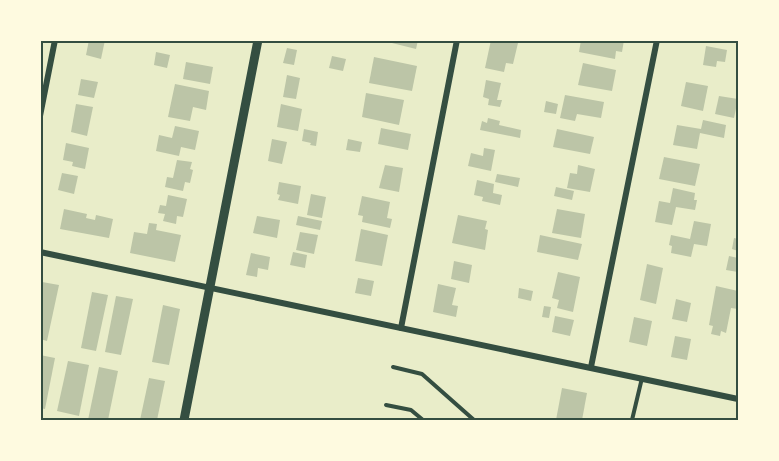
<svg xmlns="http://www.w3.org/2000/svg" width="779" height="461" font-family="Roboto,sans-serif">
<style>
.building{fill:#bcc5a7}
.lines{fill:none;stroke-linecap:round;stroke-linejoin:round}
.service{stroke:#344e41;stroke-width:4}
.minor{stroke:#344e41;stroke-width:6}
.tertiary{stroke:#344e41;stroke-width:9}
.neatline{fill:none;stroke:#344e41;stroke-width:2}
</style>
<rect width="100%" height="100%" fill="#e9edc9"/>
<g class="building">
<path d="M 89,40 L 105,40 L 101,59 L 86,55 Z"/>
<path d="M 380,40 L 418,40 L 416,49 Z"/>
<path d="M 491,40 L 518,43 L 513,64 L 506,63 L 504,72 L 485,68 Z"/>
<path d="M 581,40 L 597,42 L 598,40 L 624,40 L 622,52 L 616,51 L 615,59 L 579,52 Z"/>
<path d="M 706,46 L 727,50 L 725,62 L 717,61 L 716,67 L 703,65 Z"/>
<path d="M 287,48 L 297,50 L 294,65 L 283,63 Z"/>
<path d="M 156,52 L 170,55 L 167,68 L 154,65 Z"/>
<path d="M 332,56 L 346,59 L 343,71 L 329,68 Z"/>
<path d="M 374,57 L 417,66 L 412,91 L 369,83 Z"/>
<path d="M 186,62 L 213,67 L 210,84 L 183,79 Z"/>
<path d="M 583,63 L 616,70 L 612,91 L 578,85 Z"/>
<path d="M 287,75 L 300,78 L 296,99 L 283,97 Z"/>
<path d="M 81,79 L 98,82 L 94,98 L 78,95 Z"/>
<path d="M 486,80 L 501,83 L 497,100 L 502,100 L 500,107 L 488,105 L 489,99 L 483,97 Z"/>
<path d="M 686,82 L 708,86 L 703,111 L 681,106 Z"/>
<path d="M 175,84 L 209,91 L 206,110 L 193,107 L 190,121 L 168,117 Z"/>
<path d="M 366,93 L 404,100 L 399,125 L 362,117 Z"/>
<path d="M 565,95 L 604,102 L 601,118 L 577,114 L 575,121 L 560,118 Z"/>
<path d="M 719,96 L 738,99 L 734,118 L 715,114 Z"/>
<path d="M 546,101 L 558,104 L 556,114 L 544,112 Z"/>
<path d="M 76,104 L 93,107 L 87,136 L 71,132 Z"/>
<path d="M 281,104 L 302,109 L 298,131 L 277,127 Z"/>
<path d="M 488,118 L 500,121 L 499,125 L 521,130 L 520,138 L 480,130 L 482,121 L 487,123 Z"/>
<path d="M 703,120 L 726,125 L 724,138 L 700,133 L 697,149 L 673,145 L 677,125 L 701,129 Z"/>
<path d="M 175,126 L 199,131 L 195,150 L 181,147 L 179,156 L 156,151 L 159,135 L 172,138 Z"/>
<path d="M 381,128 L 411,134 L 408,150 L 378,144 Z"/>
<path d="M 304,129 L 318,132 L 316,146 L 310,145 L 311,143 L 302,141 Z"/>
<path d="M 557,129 L 594,137 L 590,154 L 553,147 Z"/>
<path d="M 272,139 L 287,142 L 282,164 L 268,161 Z"/>
<path d="M 348,139 L 362,142 L 360,152 L 346,150 Z"/>
<path d="M 66,143 L 89,148 L 85,169 L 72,166 L 73,162 L 63,160 Z"/>
<path d="M 484,148 L 495,150 L 491,171 L 468,166 L 471,153 L 483,156 Z"/>
<path d="M 664,157 L 700,164 L 695,186 L 659,179 Z"/>
<path d="M 177,160 L 192,162 L 190,169 L 193,170 L 190,183 L 185,182 L 183,191 L 165,187 L 167,177 L 173,178 Z"/>
<path d="M 385,165 L 403,168 L 399,192 L 379,188 Z"/>
<path d="M 578,165 L 595,169 L 590,192 L 567,188 L 570,173 L 577,174 Z"/>
<path d="M 62,173 L 78,176 L 74,194 L 58,190 Z"/>
<path d="M 497,174 L 520,178 L 518,187 L 495,182 Z"/>
<path d="M 477,180 L 494,184 L 493,193 L 502,195 L 500,205 L 482,201 L 483,197 L 474,195 Z"/>
<path d="M 279,182 L 301,186 L 298,204 L 278,200 L 280,195 L 277,194 Z"/>
<path d="M 556,187 L 574,191 L 572,200 L 554,196 Z"/>
<path d="M 673,188 L 695,193 L 694,200 L 697,200 L 695,210 L 676,207 L 672,225 L 655,222 L 659,201 L 670,203 Z"/>
<path d="M 311,194 L 326,197 L 322,218 L 307,215 Z"/>
<path d="M 168,195 L 187,199 L 183,217 L 177,216 L 176,224 L 163,221 L 165,214 L 158,213 L 160,205 L 166,206 Z"/>
<path d="M 362,196 L 390,202 L 387,218 L 392,219 L 390,228 L 362,222 L 363,216 L 358,215 Z"/>
<path d="M 64,209 L 87,214 L 86,218 L 95,220 L 96,215 L 113,219 L 109,238 L 60,229 Z"/>
<path d="M 557,209 L 585,214 L 581,238 L 552,233 Z"/>
<path d="M 458,215 L 487,221 L 485,229 L 488,230 L 485,250 L 452,243 Z"/>
<path d="M 257,216 L 280,220 L 277,238 L 253,233 Z"/>
<path d="M 298,216 L 322,221 L 320,230 L 296,225 Z"/>
<path d="M 694,221 L 711,224 L 707,246 L 694,244 L 691,257 L 671,253 L 672,246 L 669,245 L 671,235 L 690,239 Z"/>
<path d="M 149,223 L 157,224 L 156,230 L 181,235 L 175,262 L 130,253 L 134,232 L 147,234 Z"/>
<path d="M 361,229 L 388,235 L 382,266 L 355,261 Z"/>
<path d="M 300,232 L 318,235 L 314,254 L 296,250 Z"/>
<path d="M 540,235 L 582,244 L 578,260 L 537,252 Z"/>
<path d="M 734,238 L 738,239 L 738,251 L 732,249 Z"/>
<path d="M 293,252 L 307,255 L 305,268 L 290,265 Z"/>
<path d="M 251,253 L 270,257 L 268,270 L 258,268 L 257,277 L 246,275 Z"/>
<path d="M 729,256 L 738,258 L 738,272 L 726,270 Z"/>
<path d="M 454,261 L 472,265 L 469,283 L 451,279 Z"/>
<path d="M 647,264 L 663,268 L 656,304 L 640,300 Z"/>
<path d="M 558,272 L 580,277 L 573,312 L 557,308 L 559,300 L 552,298 Z"/>
<path d="M 358,278 L 374,281 L 371,296 L 355,293 Z"/>
<path d="M 42,282 L 59,285 L 47,341 L 40,339 L 40,291 Z"/>
<path d="M 438,284 L 456,288 L 452,305 L 458,306 L 456,317 L 433,312 Z"/>
<path d="M 716,286 L 738,291 L 738,309 L 731,308 L 726,333 L 721,331 L 720,336 L 711,334 L 713,326 L 709,325 Z"/>
<path d="M 519,288 L 533,291 L 531,301 L 518,298 Z"/>
<path d="M 92,292 L 108,295 L 96,351 L 81,348 Z"/>
<path d="M 116,296 L 133,299 L 121,355 L 105,352 Z"/>
<path d="M 676,299 L 691,303 L 687,322 L 672,319 Z"/>
<path d="M 163,305 L 180,309 L 169,365 L 152,362 Z"/>
<path d="M 544,306 L 551,307 L 549,318 L 542,317 Z"/>
<path d="M 555,316 L 574,320 L 570,336 L 552,332 Z"/>
<path d="M 634,317 L 652,321 L 647,346 L 629,342 Z"/>
<path d="M 675,336 L 691,339 L 687,360 L 671,357 Z"/>
<path d="M 40,355 L 55,358 L 45,409 L 40,408 Z"/>
<path d="M 68,361 L 89,365 L 79,416 L 57,411 Z"/>
<path d="M 99,367 L 118,371 L 108,420 L 88,420 Z"/>
<path d="M 149,378 L 165,381 L 157,420 L 140,420 Z"/>
<path d="M 562,388 L 587,393 L 582,420 L 556,420 Z"/>
</g>
<g class="lines">
<g class="service">
<path d="M 393,367 L 422,374 L 474,420"/>
<path d="M 386,405 L 411,410 L 423,420"/>
<path d="M 632,420 L 642,378"/>
</g>
<g class="minor">
<path d="M 40,116 L 55,40"/>
<path d="M 40,252 L 738,399"/>
<path d="M 401,328 L 457,40"/>
<path d="M 591,367 L 657,40"/>
</g>
<path class="tertiary" d="M 184,420 L 258,40"/>
</g>
<rect width="779" height="461" fill="none" stroke="#fefae0" stroke-width="84"/>
<rect x="42" y="42" width="695" height="377" class="neatline"/>
</svg>
